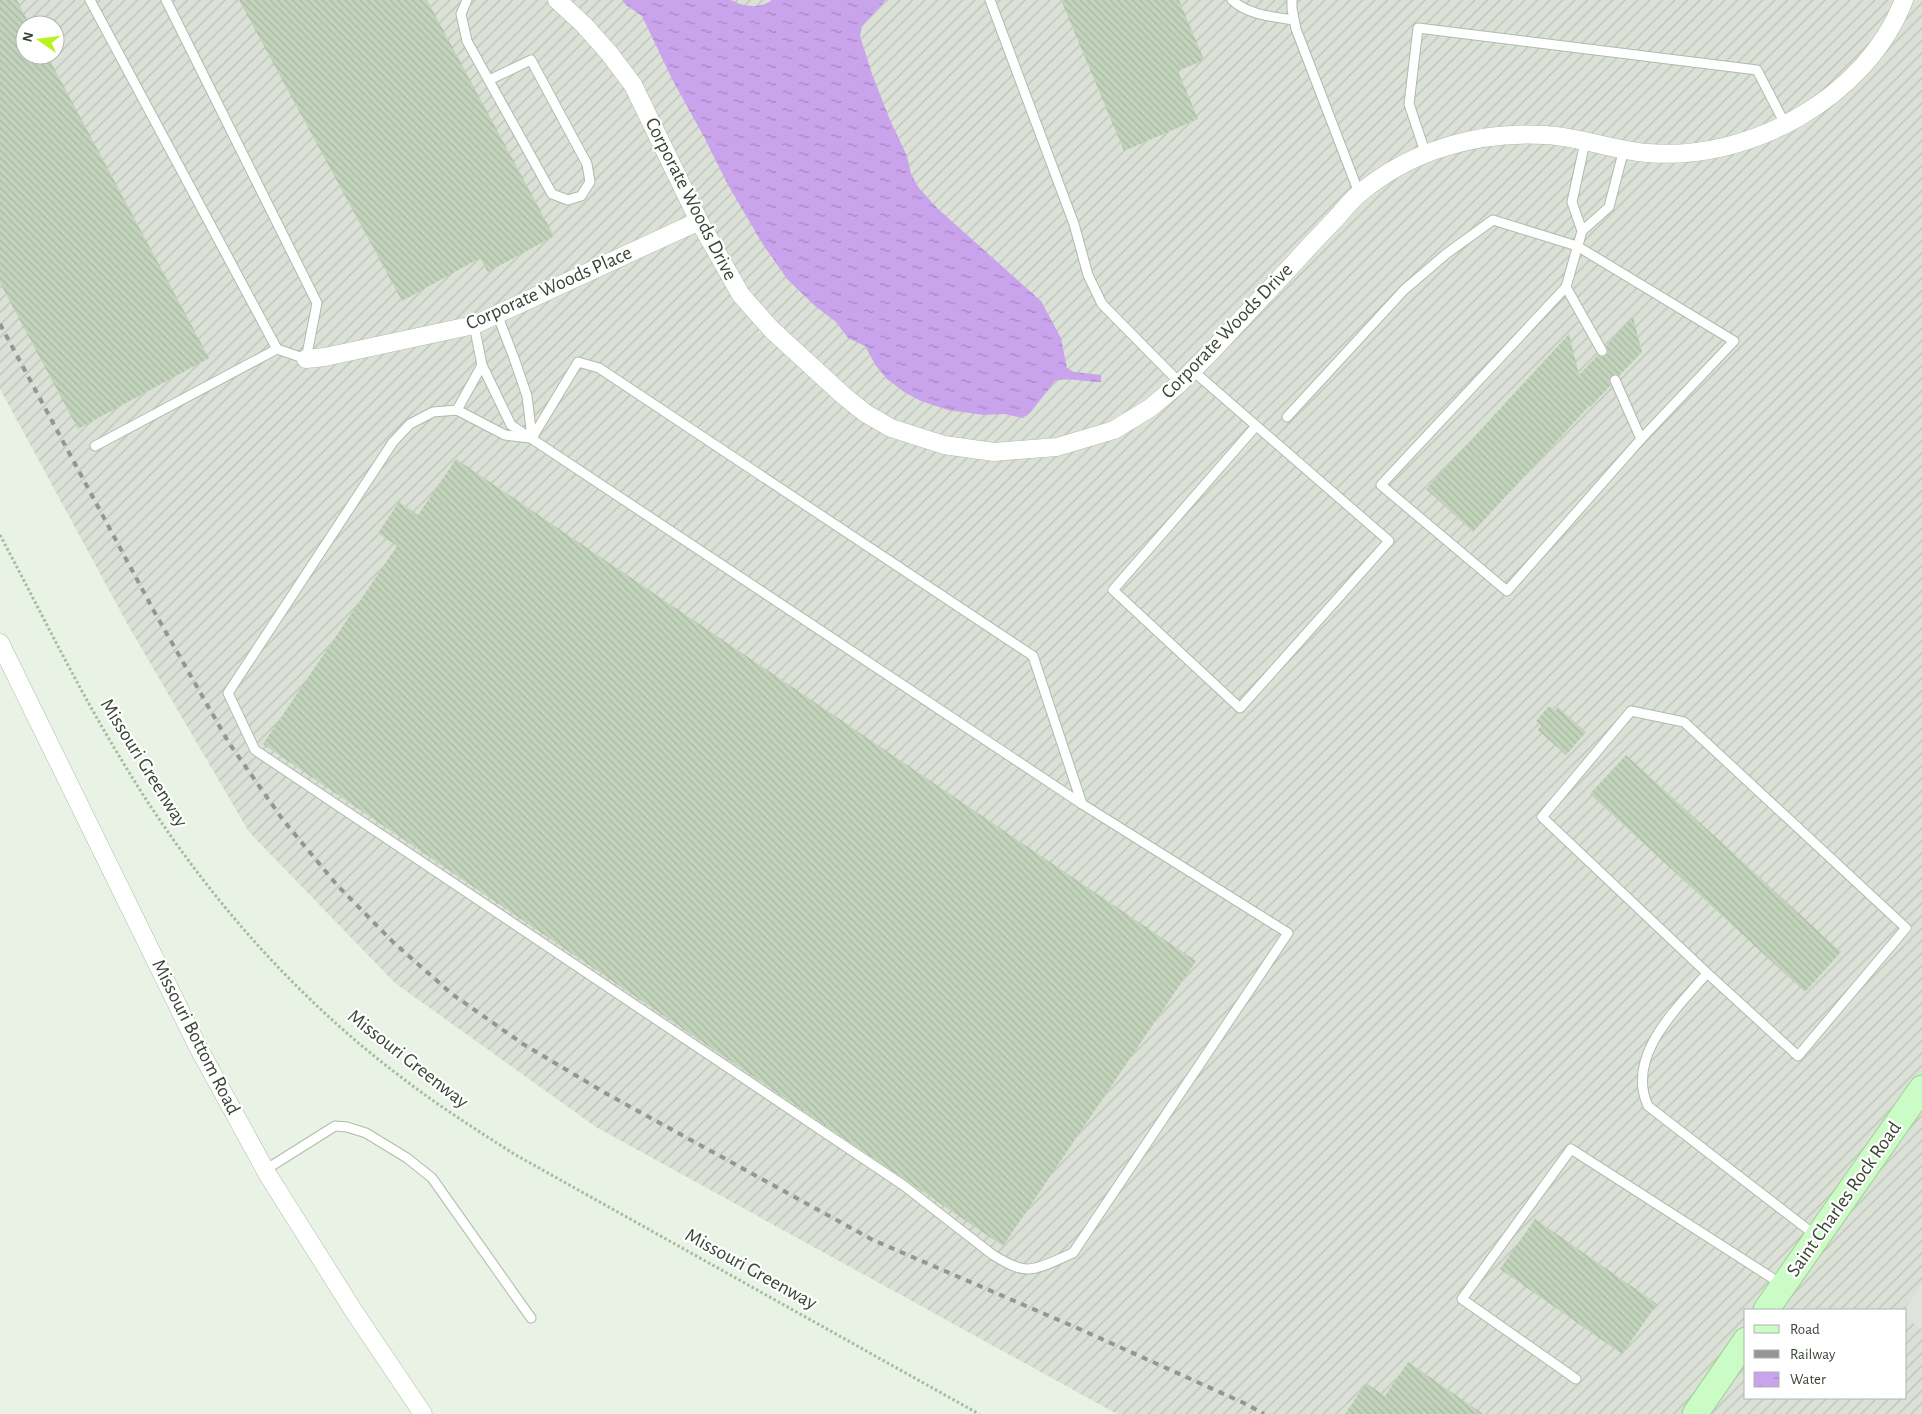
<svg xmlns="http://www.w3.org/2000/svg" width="1922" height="1414" font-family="'Alegreya Sans',sans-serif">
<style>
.industrial{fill:url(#industrial-furrows);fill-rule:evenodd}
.parking{fill:#dfe3dd}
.water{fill:url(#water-ripples)}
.building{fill:url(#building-back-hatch)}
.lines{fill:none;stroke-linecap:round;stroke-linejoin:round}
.lane-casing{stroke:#adbda8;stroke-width:11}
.street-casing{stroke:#adbda8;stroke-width:19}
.secondary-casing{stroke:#9fd197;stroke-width:27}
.path{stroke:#a3be9a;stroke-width:3;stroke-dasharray:2.5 2.5;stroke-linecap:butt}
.lane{stroke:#fff;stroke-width:9}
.street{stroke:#fff;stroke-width:18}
.secondary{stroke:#ccfcc5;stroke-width:25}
.rail{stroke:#959595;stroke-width:4;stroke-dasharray:6 6;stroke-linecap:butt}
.labels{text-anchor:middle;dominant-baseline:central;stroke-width:4.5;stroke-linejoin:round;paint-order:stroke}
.street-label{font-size:20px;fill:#394435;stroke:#fff}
</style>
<defs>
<pattern id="industrial-furrows" width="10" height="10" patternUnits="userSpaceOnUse" patternTransform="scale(1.25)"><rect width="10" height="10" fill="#dbe1d7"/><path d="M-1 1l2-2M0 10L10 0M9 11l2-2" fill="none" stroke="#bdc2b9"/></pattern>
<pattern id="water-ripples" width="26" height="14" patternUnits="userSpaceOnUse" patternTransform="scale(1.25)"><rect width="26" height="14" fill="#caa3ed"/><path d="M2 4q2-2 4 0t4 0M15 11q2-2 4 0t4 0" fill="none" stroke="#a586c1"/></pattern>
<pattern id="building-back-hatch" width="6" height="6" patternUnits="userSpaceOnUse" patternTransform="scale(1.25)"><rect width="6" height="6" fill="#c2d3bb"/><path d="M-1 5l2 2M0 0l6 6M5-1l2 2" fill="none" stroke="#a7b6a1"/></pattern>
</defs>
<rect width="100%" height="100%" fill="#e8f2e5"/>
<path class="industrial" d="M 0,0 L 1922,0 L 1922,1414 L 1117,1414 L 596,1127 L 395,983 L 249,832 L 129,627 L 0,389 ZM 25,25 L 55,25 L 55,55 L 25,55 ZM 1746,1310 L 1906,1310 L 1906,1398 L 1746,1398 Z"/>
<path class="parking" d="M 1922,1284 L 1922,1330 L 1906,1318 L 1906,1310 L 1904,1310 Z"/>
<path class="water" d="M 622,0 L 731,0 C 744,7 760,9 772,0 L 886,0 L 862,26 L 860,36 L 872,74 L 890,120 L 907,156 L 911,174 L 919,188 L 937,208 L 1041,301 L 1061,338 L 1067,368 L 1074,372 L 1101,375 L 1101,382 C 1085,382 1070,377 1055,381 L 1030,413 L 1023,418 L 1005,414 L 984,415 L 948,410 L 921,401 L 904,392 L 887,379 L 876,366 L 865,346 L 848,338 L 836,322 L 815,306 L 787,279 L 762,243 L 728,185 L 703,135 L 672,79 L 642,16 L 626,5 Z"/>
<g class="building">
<path d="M 0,0 L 17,0 L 30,25 L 25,25 L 25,55 L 47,55 L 209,358 L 78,429 L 0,283 Z"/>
<path d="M 239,0 L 427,0 L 554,236 L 488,272 L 480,258 L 402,301 Z"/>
<path d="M 1061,0 L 1179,0 L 1204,60 L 1178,71 L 1198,119 L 1124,151 Z"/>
<path d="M 1633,317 L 1642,352 L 1619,376 L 1615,374 L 1610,376 L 1609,380 L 1611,385 L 1590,407 L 1590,405 L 1473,532 L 1426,489 L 1569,334 L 1579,375 L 1598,355 L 1602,357 L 1607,355 L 1608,351 L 1606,346 Z"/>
<path d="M 456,459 L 1196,961 L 1003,1246 L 263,744 L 397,546 L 378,533 L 399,502 L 418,515 Z"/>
<path d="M 1549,706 L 1555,711 L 1558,707 L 1586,732 L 1566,755 L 1538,730 L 1541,725 L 1536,721 Z"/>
<path d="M 1626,755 L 1841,952 L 1805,992 L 1590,794 Z"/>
<path d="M 1535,1219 L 1657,1304 L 1622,1354 L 1500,1269 Z"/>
<path d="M 1408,1362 L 1483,1414 L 1345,1414 L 1366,1383 L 1385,1396 Z"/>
</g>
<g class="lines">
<g class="lane-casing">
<g id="lane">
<path d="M 90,0 L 277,349"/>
<path d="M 467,0 L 461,14 L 467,41 L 552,194 L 568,200 L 581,196 L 590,182 L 587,164 L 531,60 L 489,80"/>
<path d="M 990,0 L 1074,224 L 1088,275 L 1102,304 L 1180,383"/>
<path d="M 1232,0 C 1248,15 1274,17 1294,20"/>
<path d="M 1292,0 L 1292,9 L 1296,29 L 1359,193"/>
<path d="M 1426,155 L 1409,104 L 1418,28 L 1757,70 L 1785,124"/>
<path d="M 1582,231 L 1572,202 L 1585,142"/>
<path d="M 497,314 L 514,358 L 527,396 L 532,438"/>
<path d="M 474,325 L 482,365 L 511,425 L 1082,804 L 1288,933 L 1073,1253 C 1060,1258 1042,1269 1027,1269 C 1016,1269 1003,1261 993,1255 L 903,1185 L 255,750 L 228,693 L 393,442 L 410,424 L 433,412 L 457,410 L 482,365"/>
<path d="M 1602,351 L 1566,287 L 1582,231 L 1609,207 L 1624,149"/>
<path d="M 1192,370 C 1258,427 1324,484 1389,541 L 1240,708 L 1113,590 L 1256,426"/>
<path d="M 1615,380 L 1641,439"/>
<path d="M 457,410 L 505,435 L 530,438"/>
<path d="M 1287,417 L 1404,290 L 1446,254 L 1493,220 L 1577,246 L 1734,341 L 1641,439 L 1507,591 L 1381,485 L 1566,287"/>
<path d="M 532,438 L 578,362 L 599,368 L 1033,656 L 1082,804"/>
<path d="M 95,446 L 277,349 L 306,359 L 317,303 L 166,0"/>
<path d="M 1707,973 L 1542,817 L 1631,711 L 1684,722 L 1906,928 L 1798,1056 L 1707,973 C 1678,1008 1625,1055 1648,1106 L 1815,1235"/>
<path d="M 265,1170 L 335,1126 L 347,1127 L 366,1133 L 407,1158 L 432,1178 L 531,1318"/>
<path d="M 1576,1379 L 1462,1299 L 1571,1149 L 1783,1285"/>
</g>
</g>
<g class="street-casing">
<g id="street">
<path d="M 557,0 L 584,25 L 609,53 L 633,85 L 699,221 L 741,295 L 772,330 L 844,396 L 865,413 L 891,428 L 944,445 L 994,452 L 1057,447 L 1114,430 L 1150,408 L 1180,383 L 1206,357 C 1236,325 1266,293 1296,261 C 1310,245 1325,230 1340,214 C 1346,207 1352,199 1360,193 C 1383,174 1413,157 1442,148 C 1475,137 1511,133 1546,135 C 1580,137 1613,150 1647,153 C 1749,162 1866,98 1904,0"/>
<path d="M 306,359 L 325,357 L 474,325 L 699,221"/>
<path d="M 0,643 L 198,1047 L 268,1175 L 353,1310 L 423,1414"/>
</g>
</g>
<g class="secondary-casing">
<g id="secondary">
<path d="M 1766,1310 L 1922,1088"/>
<path d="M 1695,1414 L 1746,1340"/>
</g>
</g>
<path class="path" d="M 0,535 C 40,610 77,687 121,759 C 194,882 291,995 405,1080 C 440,1107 477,1130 514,1154 L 979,1414"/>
<use href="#lane" class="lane"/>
<use href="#street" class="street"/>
<use href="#secondary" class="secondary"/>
<path class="rail" d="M 0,324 L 155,613 L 229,743 L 283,820 L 337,885 L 394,943 L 452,994 L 523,1044 L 607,1094 L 873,1240 L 1084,1331 L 1246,1404 L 1264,1414"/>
</g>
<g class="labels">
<g class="street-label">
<text transform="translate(691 199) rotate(63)">Corporate Woods Drive</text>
<text transform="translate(549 288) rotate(-24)">Corporate Woods Place</text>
<text transform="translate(1227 331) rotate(-46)">Corporate Woods Drive</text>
<text transform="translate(144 763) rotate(58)">Missouri Greenway</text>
<text transform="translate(196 1037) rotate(63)">Missouri Bottom Road</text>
<text transform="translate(408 1059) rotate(38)">Missouri Greenway</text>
<text transform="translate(1844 1199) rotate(-55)">Saint Charles Rock Road</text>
<text transform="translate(751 1269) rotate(29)">Missouri Greenway</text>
</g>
</g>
<rect x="1744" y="1309" width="162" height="90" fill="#ffffff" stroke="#b0b4ae"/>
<rect x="1754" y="1325" width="25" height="8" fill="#ccfcc5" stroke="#b0b4ae"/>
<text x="1790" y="1334" font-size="15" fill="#394435">Road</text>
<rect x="1754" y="1350" width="25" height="8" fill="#959595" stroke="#b0b4ae"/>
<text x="1790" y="1359" font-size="15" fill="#394435">Railway</text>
<rect x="1754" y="1372" width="25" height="15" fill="url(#water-ripples)" stroke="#b0b4ae"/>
<text x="1790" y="1384" font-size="15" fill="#394435">Water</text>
<g transform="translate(40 40) rotate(284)"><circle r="24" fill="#ffffff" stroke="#b0b4ae"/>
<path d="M0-4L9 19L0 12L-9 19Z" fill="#b9f21c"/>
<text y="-8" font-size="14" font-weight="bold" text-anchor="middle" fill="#394435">N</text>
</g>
</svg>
